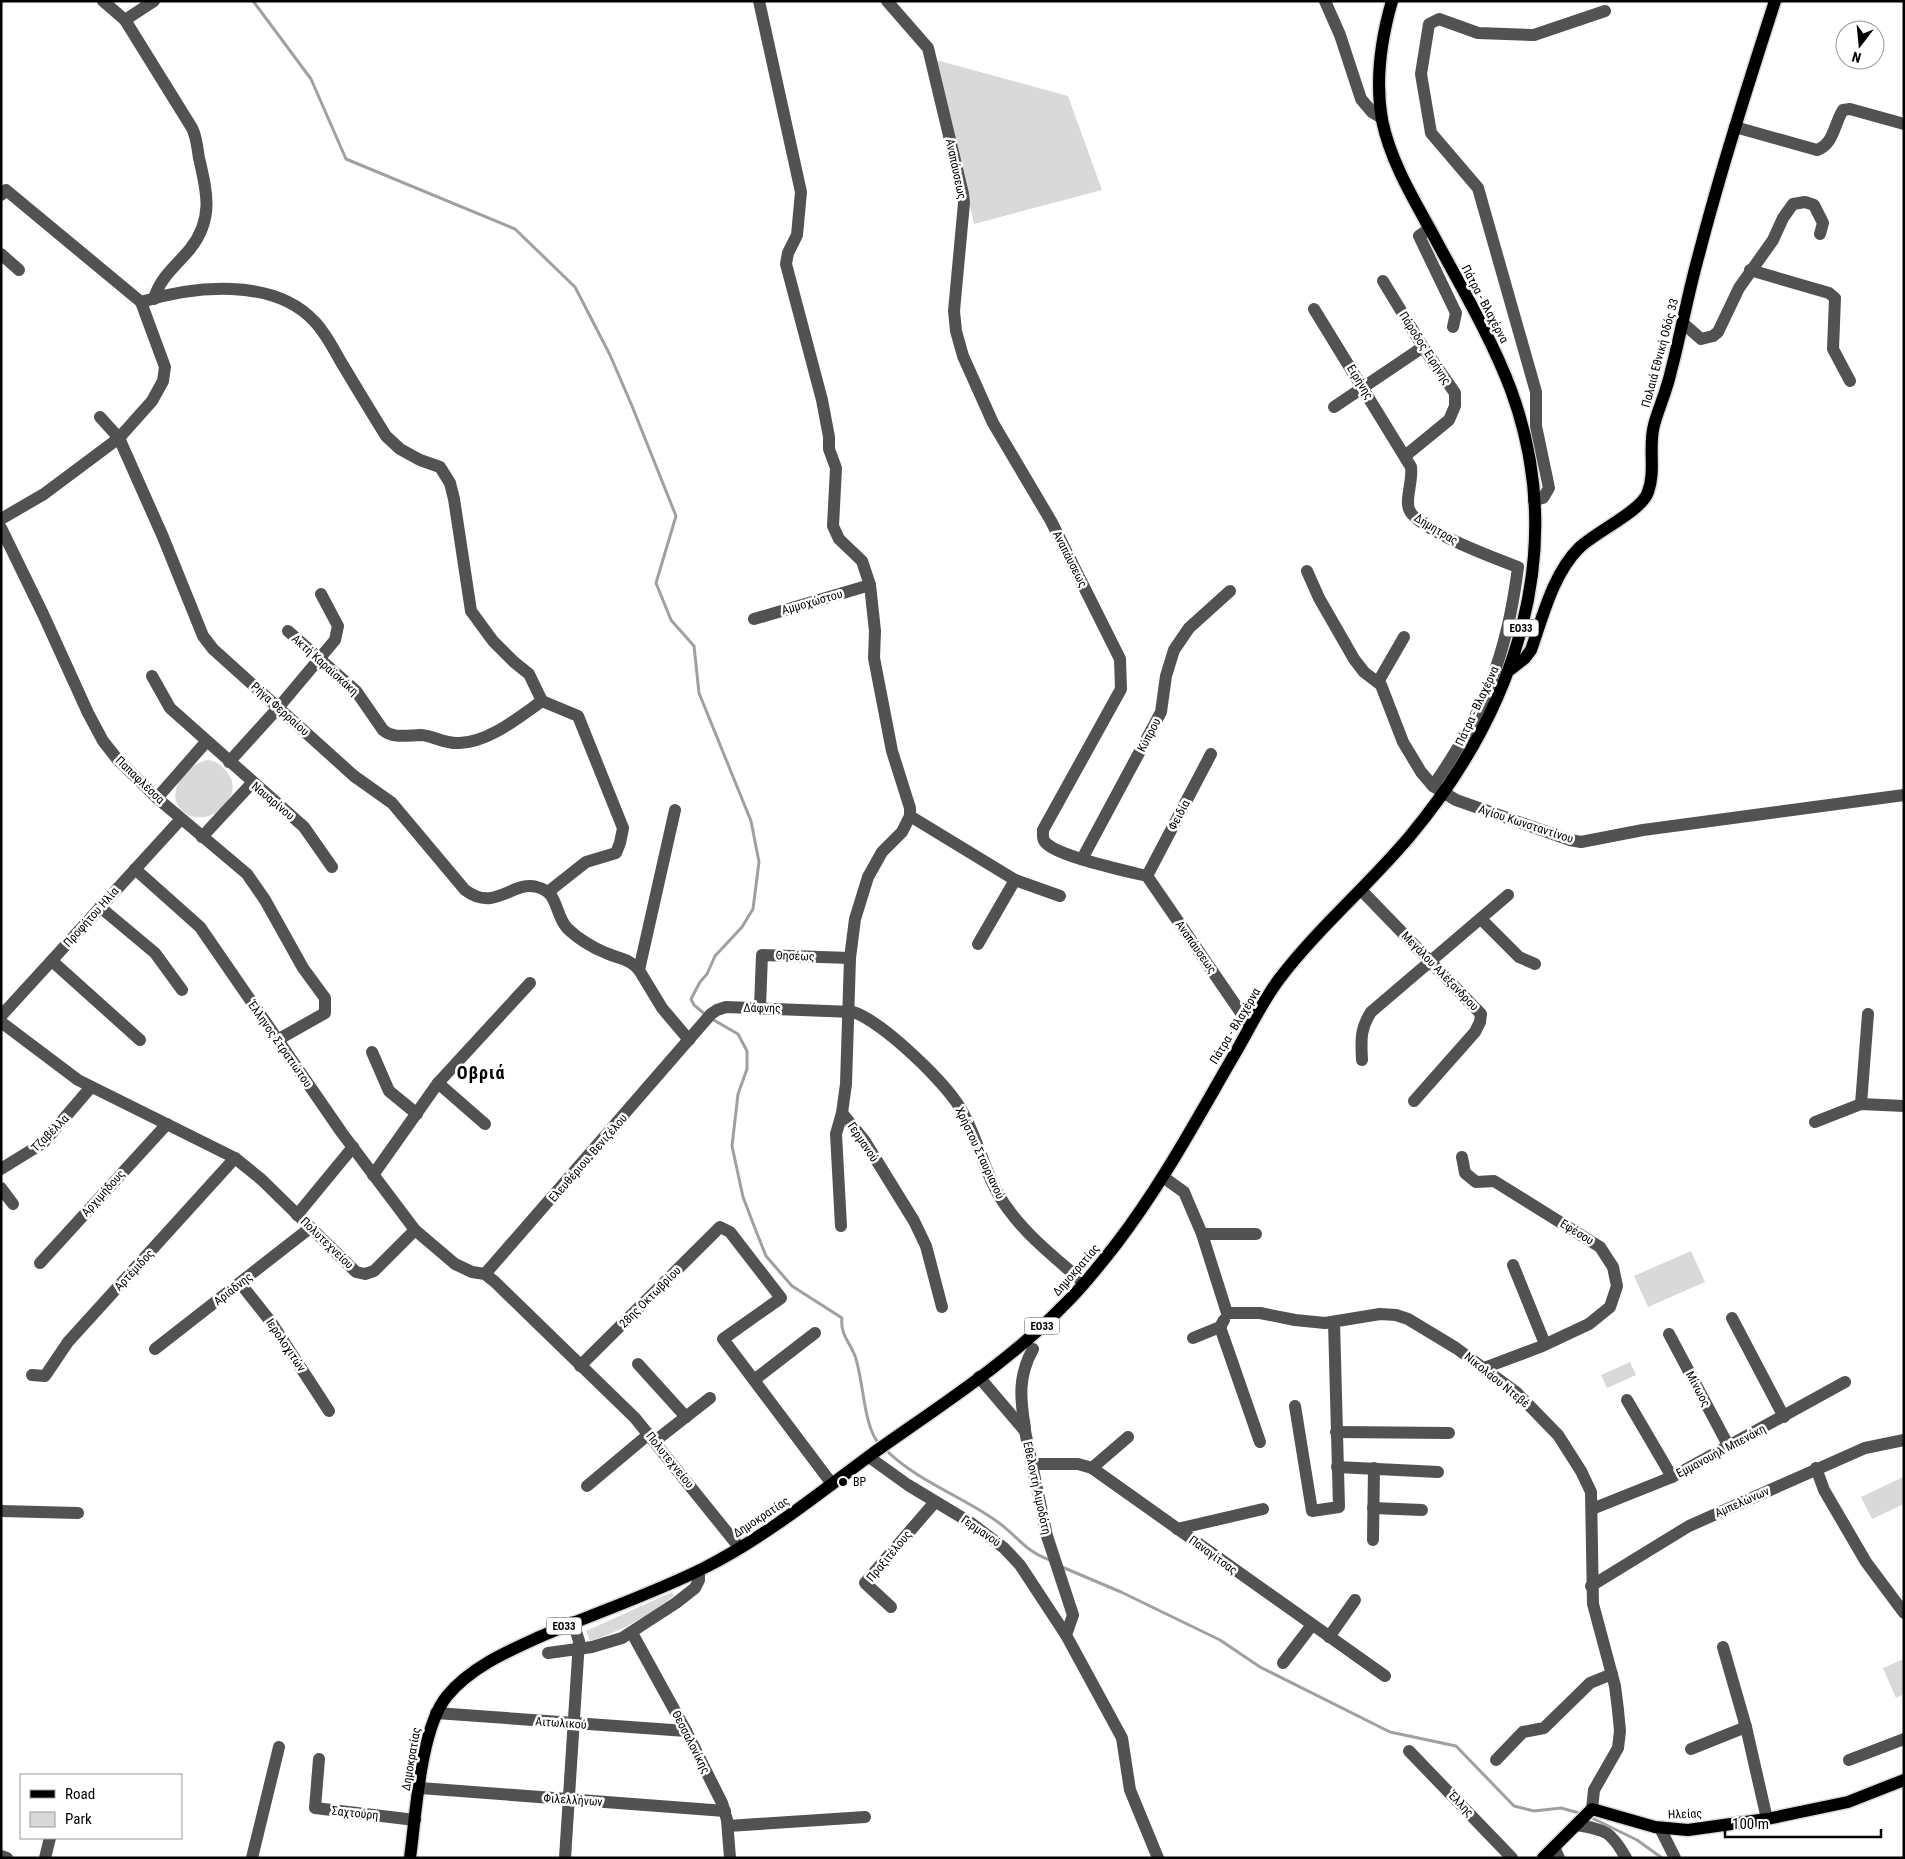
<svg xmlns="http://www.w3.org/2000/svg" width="1905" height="1859" font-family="'Roboto Condensed',sans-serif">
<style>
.green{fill:#d9d9d9}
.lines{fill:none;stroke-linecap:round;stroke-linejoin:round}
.stream{stroke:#a0a0a0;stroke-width:3}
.major-casing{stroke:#dbdbdb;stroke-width:15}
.minor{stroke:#525252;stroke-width:12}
.major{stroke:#000;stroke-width:12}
.poi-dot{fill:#000;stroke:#fff;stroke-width:2}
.labels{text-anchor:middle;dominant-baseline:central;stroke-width:5;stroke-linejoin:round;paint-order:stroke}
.shield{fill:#fff;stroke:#4c4c4c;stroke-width:1}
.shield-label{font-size:11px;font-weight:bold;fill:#000}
.street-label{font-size:12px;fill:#000;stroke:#fff}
.poi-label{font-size:12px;fill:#000;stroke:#fff;text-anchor:start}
.district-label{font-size:18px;font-weight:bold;letter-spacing:1px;fill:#000;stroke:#fff}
</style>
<rect width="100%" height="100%" fill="#fff"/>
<g class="green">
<path d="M 936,60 L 1068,96 L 1102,190 L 974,224 Z"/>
<path d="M 208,760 C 217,761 222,766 227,772 C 246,795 213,826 189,815 C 159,800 184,764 208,760 Z"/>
<path d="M 1691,1251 L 1705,1282 L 1648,1307 L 1634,1276 Z"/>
<path d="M 1630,1362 L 1636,1375 L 1607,1388 L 1601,1375 Z"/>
<path d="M 1903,1477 L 1904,1504 L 1872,1519 L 1861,1497 Z"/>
<path d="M 672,1592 L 674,1596 C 647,1616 622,1631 590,1641 L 586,1631 Z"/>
<path d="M 1904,1659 L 1904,1694 L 1896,1698 L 1883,1668 Z"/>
</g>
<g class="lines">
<g class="stream">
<path d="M 253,1 L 311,79 L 346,159 L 515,229 L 575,287 L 610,355 L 632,406 L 676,516 L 656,583 L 671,620 L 694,646 L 699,693 L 751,821 L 759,862 L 753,909 L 742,927 L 715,956 L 707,974 L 700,982 L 691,999 L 694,1005 L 707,1016"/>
<path d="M 712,1019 L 738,1034 L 747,1051 L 747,1069 L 738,1094 L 732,1146 L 743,1197 L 756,1231 L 766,1256 L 792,1286 L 842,1318 C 840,1334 849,1341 855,1356 C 864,1381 863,1427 880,1445"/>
<path d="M 885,1449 C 914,1479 961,1496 995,1520 C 1016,1534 1025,1552 1050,1560"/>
<path d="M 1062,1567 L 1121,1592 L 1220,1640 L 1260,1667 L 1390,1732 L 1456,1746 L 1514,1806 L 1534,1811 L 1561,1808 L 1583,1814"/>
<path d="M 1588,1816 L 1637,1840 L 1662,1858"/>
</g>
<g class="major-casing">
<g id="major">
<path d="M 1511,669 L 1525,658 L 1531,650 C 1543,616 1553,574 1579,548 C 1595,532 1642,511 1648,492 C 1656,471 1648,447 1654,425 C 1659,407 1667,390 1671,371 C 1681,333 1688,293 1699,254 C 1721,169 1748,85 1775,1"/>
<path d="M 410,1858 C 416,1814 420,1729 447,1696 C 470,1668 506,1652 537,1638 C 592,1614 650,1595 704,1568 C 764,1538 818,1494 872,1454 C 935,1409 1008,1363 1062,1307 C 1082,1288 1100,1265 1117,1243 C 1163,1183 1199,1115 1237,1050 C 1251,1026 1263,1000 1280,978 C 1319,927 1369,885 1410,836 C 1515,710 1570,551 1511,390 C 1490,334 1458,282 1430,229 C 1411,195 1390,159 1382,120 C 1375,80 1381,39 1392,1"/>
<path d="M 1543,1858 L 1592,1809 L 1655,1827 L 1688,1830 L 1767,1819 L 1848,1802 L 1904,1780"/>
</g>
</g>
<g class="minor">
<path d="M 103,1 L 125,20 L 192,128 C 197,138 197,147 199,158 C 207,192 214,219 190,249 C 177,265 160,277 154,299"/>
<path d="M 759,1 L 801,192 L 797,235 L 788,253 L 786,264 L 822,400 L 829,437 L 829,449 L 836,468 L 833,526 L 839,539 L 862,561 L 870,585 L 875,631 L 874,658 L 892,751 L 910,808 L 910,816 L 902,832 L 882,852 L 868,877 L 855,919 L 850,958 L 846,1084 L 842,1113 L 836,1134 L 841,1226"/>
<path d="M 887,1 L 928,48 L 963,194 L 964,203 L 954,311 L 956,331 L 963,356 L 993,423 L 1051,521 L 1120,659 L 1121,689 L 1043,830 C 1043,836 1042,840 1047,844 C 1061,857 1126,871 1147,876 L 1250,1026"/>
<path d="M 1325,1 L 1340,35 L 1361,99 L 1372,112 L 1382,118"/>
<path d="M 125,20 L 154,1"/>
<path d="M 1735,127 L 1817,150 C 1834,144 1834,124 1843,110 L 1850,109 L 1904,124"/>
<path d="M 1,195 L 6,190 L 141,302 L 165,367 L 163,381 L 152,401 L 119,438 L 44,494 L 1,519"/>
<path d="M 1429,229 L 1419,236 L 1456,313 L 1453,327"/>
<path d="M 1,254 L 19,270"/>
<path d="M 1750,270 L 1829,293 L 1835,298 L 1833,349 L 1850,381"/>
<path d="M 1383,281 L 1423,347 L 1455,393 L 1455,406 L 1449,420 L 1405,456"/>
<path d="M 141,302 C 193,286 273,277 314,321 C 325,332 333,348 341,362 C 356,387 371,412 386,436 L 400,449 L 420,460 L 440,467 L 450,483 L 454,499 L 471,611 L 493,641 L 514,662 L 529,674 L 542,701 L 578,716 L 623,828 L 620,843 L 616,853 L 586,862 L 548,892"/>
<path d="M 1314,309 L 1411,467 C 1413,481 1405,499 1409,509 C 1415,529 1497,559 1518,567 C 1507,656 1484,713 1433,786"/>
<path d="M 1684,324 L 1701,339 L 1713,336 L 1718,332 L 1739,288 L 1773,240 L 1783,218 L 1793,204 L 1805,202 L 1814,205 L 1823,223 L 1820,234"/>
<path d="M 1334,407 L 1423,347"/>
<path d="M 100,417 L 119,438 L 163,537 L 203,636 L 213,649 L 354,776 L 392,803 L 465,890 C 496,913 512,880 537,887 C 559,892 554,913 567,928 C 577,938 593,948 606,953 C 619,959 629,958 639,970"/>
<path d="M 1534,500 L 1543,498 L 1549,488 L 1536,426 L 1536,392 L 1478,188 L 1431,133 L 1421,74 L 1429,24 L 1439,19 L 1478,33 L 1534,35 L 1605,11"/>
<path d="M 1,528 L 43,614 L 88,713 L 103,741 L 118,760 L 157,798 L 247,874 L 265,900 L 303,968 L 325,998 L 325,1013 L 279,1039"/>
<path d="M 1307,571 L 1319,598 L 1354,659 L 1364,672 L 1381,685 L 1403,742 L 1421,772 L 1433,786 L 1456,800 L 1570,840 L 1581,842 L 1643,830 L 1904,795"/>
<path d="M 754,619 L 870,585"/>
<path d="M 288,631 L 356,691 L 383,730 C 393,739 409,735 421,735 C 434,736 445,744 459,743 C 488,743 519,717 542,701"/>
<path d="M 152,676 L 170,708 L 304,827 L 332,867"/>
<path d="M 1378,682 L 1404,637"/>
<path d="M 229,762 L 278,708 L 335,640 L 338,626 L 321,594"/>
<path d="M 157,798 L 206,742"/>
<path d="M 675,810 L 639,970 L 662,1008 L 689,1040"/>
<path d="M 910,816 L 1015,880 L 1060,896"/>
<path d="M 202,837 L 252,783"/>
<path d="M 1082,859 L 1161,712 L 1166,676 L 1174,650 L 1189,628 L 1230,591"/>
<path d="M 135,869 L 200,927 L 342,1133 L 415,1230 L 455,1264 L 472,1272 L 485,1274 L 495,1282 L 635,1418 L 739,1547"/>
<path d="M 1147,876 L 1211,754"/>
<path d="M 1362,891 L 1481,1014 L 1480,1022 L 1475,1032 L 1414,1101"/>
<path d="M 100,907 L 155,953 L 182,990"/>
<path d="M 1481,919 L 1519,957 L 1535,964"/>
<path d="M 978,944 L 1015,880"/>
<path d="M 52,961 L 140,1040"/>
<path d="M 760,1007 L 762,955 L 850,958"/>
<path d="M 1,1016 L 181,819"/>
<path d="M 1,1022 L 78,1080 L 235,1158 L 262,1180 L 356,1272 L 365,1274 L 374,1271 L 415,1230"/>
<path d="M 372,1052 L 389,1091 L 417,1114"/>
<path d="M 1362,1060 C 1361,1040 1360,1029 1371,1012 L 1508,895"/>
<path d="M 438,1083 L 485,1124"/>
<path d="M 1861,1104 L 1868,1014"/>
<path d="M 842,1113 L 864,1140 L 914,1221 L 926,1246 L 942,1307"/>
<path d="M 1815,1122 L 1861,1104 L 1904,1106"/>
<path d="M 1462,1157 L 1465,1173 L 1476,1182 L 1494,1181 L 1600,1247 L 1613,1267 L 1617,1286 L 1610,1307 L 1589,1324 L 1540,1347 L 1484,1368"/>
<path d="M 1,1169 L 43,1143 L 91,1087"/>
<path d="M 373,1175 L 438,1083 L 530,983"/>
<path d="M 1163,1177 L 1184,1192 L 1202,1234 L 1227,1313 L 1260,1313 L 1295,1320 L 1325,1323 L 1380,1314 L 1396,1315 L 1408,1319 L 1456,1348 L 1516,1392 L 1558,1435 L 1581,1471 L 1591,1492 L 1593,1604 L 1615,1686 L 1618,1710 L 1620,1731 L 1618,1748 L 1594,1790 L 1592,1809"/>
<path d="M 1,1188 L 13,1204"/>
<path d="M 297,1215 L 353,1147"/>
<path d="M 1202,1234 L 1256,1234"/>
<path d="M 40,1263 L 167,1124"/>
<path d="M 1513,1265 L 1545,1344"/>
<path d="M 485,1274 L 711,1014 L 717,1010 L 726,1007 L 853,1012 C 882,1021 949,1085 963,1113 C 980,1144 986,1180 1008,1209 C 1029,1238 1058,1260 1084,1283"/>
<path d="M 240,1283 L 271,1322 L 329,1411"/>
<path d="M 1732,1318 L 1784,1417"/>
<path d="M 1220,1327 L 1260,1442"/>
<path d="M 1669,1334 L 1728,1445"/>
<path d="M 1193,1338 L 1220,1327 L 1224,1320"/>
<path d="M 155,1349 L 310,1228"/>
<path d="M 638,1364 L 686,1417"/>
<path d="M 580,1366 L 720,1227 L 730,1232 L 781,1298 L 723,1339 L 832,1484"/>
<path d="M 32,1375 L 45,1376 L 68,1342 L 235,1158"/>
<path d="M 979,1377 L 1025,1431 L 1047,1536 L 1073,1615 L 1066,1635 L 1122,1738 L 1130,1790 L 1158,1858"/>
<path d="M 754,1380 L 815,1333"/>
<path d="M 1627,1400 L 1672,1477"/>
<path d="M 1295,1406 L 1312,1511 L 1339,1507 L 1334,1322"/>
<path d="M 1025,1428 C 1020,1398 1018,1376 1033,1349"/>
<path d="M 1336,1432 L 1449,1433"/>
<path d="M 655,1441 L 710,1398"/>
<path d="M 869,1457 L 908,1485 L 971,1523 L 1004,1548 L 1020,1565 L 1066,1635"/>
<path d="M 1032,1464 L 1078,1464 L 1092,1468 L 1385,1676"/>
<path d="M 1337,1467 L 1438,1472"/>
<path d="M 1092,1468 L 1128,1437"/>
<path d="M 1816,1468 L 1824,1490 L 1866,1562 L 1904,1613"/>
<path d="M 587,1486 L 649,1434"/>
<path d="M 1373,1508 L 1422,1510"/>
<path d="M 1592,1509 L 1672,1477 L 1845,1382"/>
<path d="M 1,1511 L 78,1513"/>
<path d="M 1177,1529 L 1263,1509"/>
<path d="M 1373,1540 L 1374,1468"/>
<path d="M 1591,1586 L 1689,1526 L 1865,1448 L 1904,1440"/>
<path d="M 891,1607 L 865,1583 L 935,1502"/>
<path d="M 632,1633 L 686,1731 L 722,1803 L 727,1820 L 730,1858"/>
<path d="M 1329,1637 L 1355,1600"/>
<path d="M 1723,1647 L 1746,1727 L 1767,1819"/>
<path d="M 548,1653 L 592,1647 L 622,1638 L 676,1603 L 695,1588 L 699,1580 L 699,1571"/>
<path d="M 1283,1663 L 1312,1625"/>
<path d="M 436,1713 L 686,1731"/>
<path d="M 1691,1749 L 1746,1727"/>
<path d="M 1409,1751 L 1512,1858"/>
<path d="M 319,1759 L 315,1808 L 415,1820"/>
<path d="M 1496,1760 L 1523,1732 L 1544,1728 L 1590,1683 L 1612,1674"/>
<path d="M 1849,1760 L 1904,1739"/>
<path d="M 420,1788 L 725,1811"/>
<path d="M 1577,1825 C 1606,1830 1611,1831 1626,1858"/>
<path d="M 728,1826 L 865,1817"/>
<path d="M 1660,1828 L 1675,1858"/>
<path d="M 1554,1847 L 1559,1858"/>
<path d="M 1,1856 L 7,1858"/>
<path d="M 45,1858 L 50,1838"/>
<path d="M 252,1858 L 279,1747"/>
<path d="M 565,1858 L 579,1641 L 573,1622"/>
</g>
<use href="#major" class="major"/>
</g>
<circle class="poi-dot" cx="843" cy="1482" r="5"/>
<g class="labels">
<g class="shield">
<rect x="1503.5" y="619.5" width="35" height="17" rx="4"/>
<rect x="1024.5" y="1317.5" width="35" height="17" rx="4"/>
<rect x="546.5" y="1617.5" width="35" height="17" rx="4"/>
</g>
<g class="shield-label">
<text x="1521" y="628">ΕΟ33</text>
<text x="1042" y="1326">ΕΟ33</text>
<text x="564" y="1626">ΕΟ33</text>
</g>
<g class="street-label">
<text transform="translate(956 169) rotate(78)">Αναπάυσεως</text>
<text transform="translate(1485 304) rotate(62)">Πάτρα - Βλαχέρνα</text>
<text transform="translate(1425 348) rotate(57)">Πάροδος Ειρήνης</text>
<text transform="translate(1660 353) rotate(-75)">Παλαιά Εθνική Οδός 33</text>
<text transform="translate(1360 382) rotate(58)">Ειρήνης</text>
<text transform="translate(1436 529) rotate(31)">Δήμητρας</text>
<text transform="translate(1070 559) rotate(63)">Αναπάυσεως</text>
<text transform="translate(812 602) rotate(-16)">Αμμοχώστου</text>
<text transform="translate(325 665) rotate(42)">Ακτή Καραϊσκάκη</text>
<text transform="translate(1477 706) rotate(-65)">Πάτρα - Βλαχέρνα</text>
<text transform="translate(280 709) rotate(42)">Ρήγα Φερραίου</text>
<text transform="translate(1149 735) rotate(-62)">Κύπρου</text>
<text transform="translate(140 780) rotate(44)">Παπαφλέσσα</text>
<text transform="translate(273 801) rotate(40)">Ναυαρίνου</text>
<text transform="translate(1179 815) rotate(-62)">Φειδία</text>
<text transform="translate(1526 824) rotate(18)">Αγίου Κωνσταντίνου</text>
<text transform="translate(91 917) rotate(-48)">Προφήτου Ηλία</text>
<text transform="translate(1196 947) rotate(55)">Αναπάυσεως</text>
<text transform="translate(795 956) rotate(2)">Θησέως</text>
<text transform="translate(1440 971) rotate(46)">Μεγάλου Αλέξανδρου</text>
<text transform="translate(762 1008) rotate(1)">Δάφνης</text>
<text transform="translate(1235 1026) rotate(-59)">Πάτρα - Βλαχέρνα</text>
<text transform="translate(280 1044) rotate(55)">Έλληνος Στρατιώτου</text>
<text transform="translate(50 1133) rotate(-45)">Τζαβέλλα</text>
<text transform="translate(863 1142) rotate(56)">Γερμανού</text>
<text transform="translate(980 1153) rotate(65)">Χρήστου Σταυριανού</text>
<text transform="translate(588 1158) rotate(-49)">Ελευθέριου. Βενιζέλου</text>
<text transform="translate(103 1193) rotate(-48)">Αρχιμήδους</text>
<text transform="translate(1577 1232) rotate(32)">Εφέσου</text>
<text transform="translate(327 1243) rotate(44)">Πολυτεχνείου</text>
<text transform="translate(134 1270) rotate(-47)">Αρτέμιδος</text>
<text transform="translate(1076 1270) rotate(-49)">Δημοκρατίας</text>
<text transform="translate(233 1289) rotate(-38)">Αριάδνης</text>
<text transform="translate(650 1297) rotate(-45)">28ης Οκτωβρίου</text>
<text transform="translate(286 1345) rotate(56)">Ιερολοχιτών</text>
<text transform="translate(1497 1380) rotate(39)">Νικολάου Ντεβέ</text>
<text transform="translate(1698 1389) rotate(62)">Μίνωος</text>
<text transform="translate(1721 1451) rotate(-28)">Εμμανουήλ Μπενάκη</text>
<text transform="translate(670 1460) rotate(51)">Πολυτεχνείου</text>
<text transform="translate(1037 1488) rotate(78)">Εθελοντή Αιμοδότη</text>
<text transform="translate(1742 1502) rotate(-24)">Αμπελώνων</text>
<text transform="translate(761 1517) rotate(-33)">Δημοκρατίας</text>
<text transform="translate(981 1531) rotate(35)">Γερμανού</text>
<text transform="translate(1213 1555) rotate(36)">Παναγίτσας</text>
<text transform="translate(889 1556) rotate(-50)">Πραξιτέλους</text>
<text transform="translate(561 1723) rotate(4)">Αιτωλικού</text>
<text transform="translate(691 1742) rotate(63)">Θεσσαλονίκης</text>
<text transform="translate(411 1759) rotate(-80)">Δημοκρατίας</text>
<text transform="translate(573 1800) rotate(4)">Φιλελλήνων</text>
<text transform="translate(1461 1804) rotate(46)">Έλλης</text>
<text transform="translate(355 1813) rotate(6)">Σαχτούρη</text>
<text transform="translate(1685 1814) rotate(-2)">Ηλείας</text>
</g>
<g class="poi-label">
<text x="853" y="1482">BP</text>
</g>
<g class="district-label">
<text x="481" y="1072">Οβριά</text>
</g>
</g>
<rect width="1905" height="1859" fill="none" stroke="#000000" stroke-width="5"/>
<rect x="20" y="1774" width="162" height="65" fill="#ffffff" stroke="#999999"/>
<rect x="30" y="1790" width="25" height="8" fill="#000000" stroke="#999999"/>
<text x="65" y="1799" font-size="15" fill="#000000">Road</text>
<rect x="30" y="1812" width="25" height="15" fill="#d9d9d9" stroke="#999999"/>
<text x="65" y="1824" font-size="15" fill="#000000">Park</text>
<g transform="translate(1860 45) rotate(196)"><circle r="24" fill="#ffffff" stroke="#999999"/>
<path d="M0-4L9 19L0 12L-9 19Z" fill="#000000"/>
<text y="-8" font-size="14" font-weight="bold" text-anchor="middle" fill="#000000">N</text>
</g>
<path d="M1725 1829v8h156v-8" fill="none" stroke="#000000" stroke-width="2.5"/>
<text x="1732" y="1829" font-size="15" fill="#000000" stroke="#ffffff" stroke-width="4" paint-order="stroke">100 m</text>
</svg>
